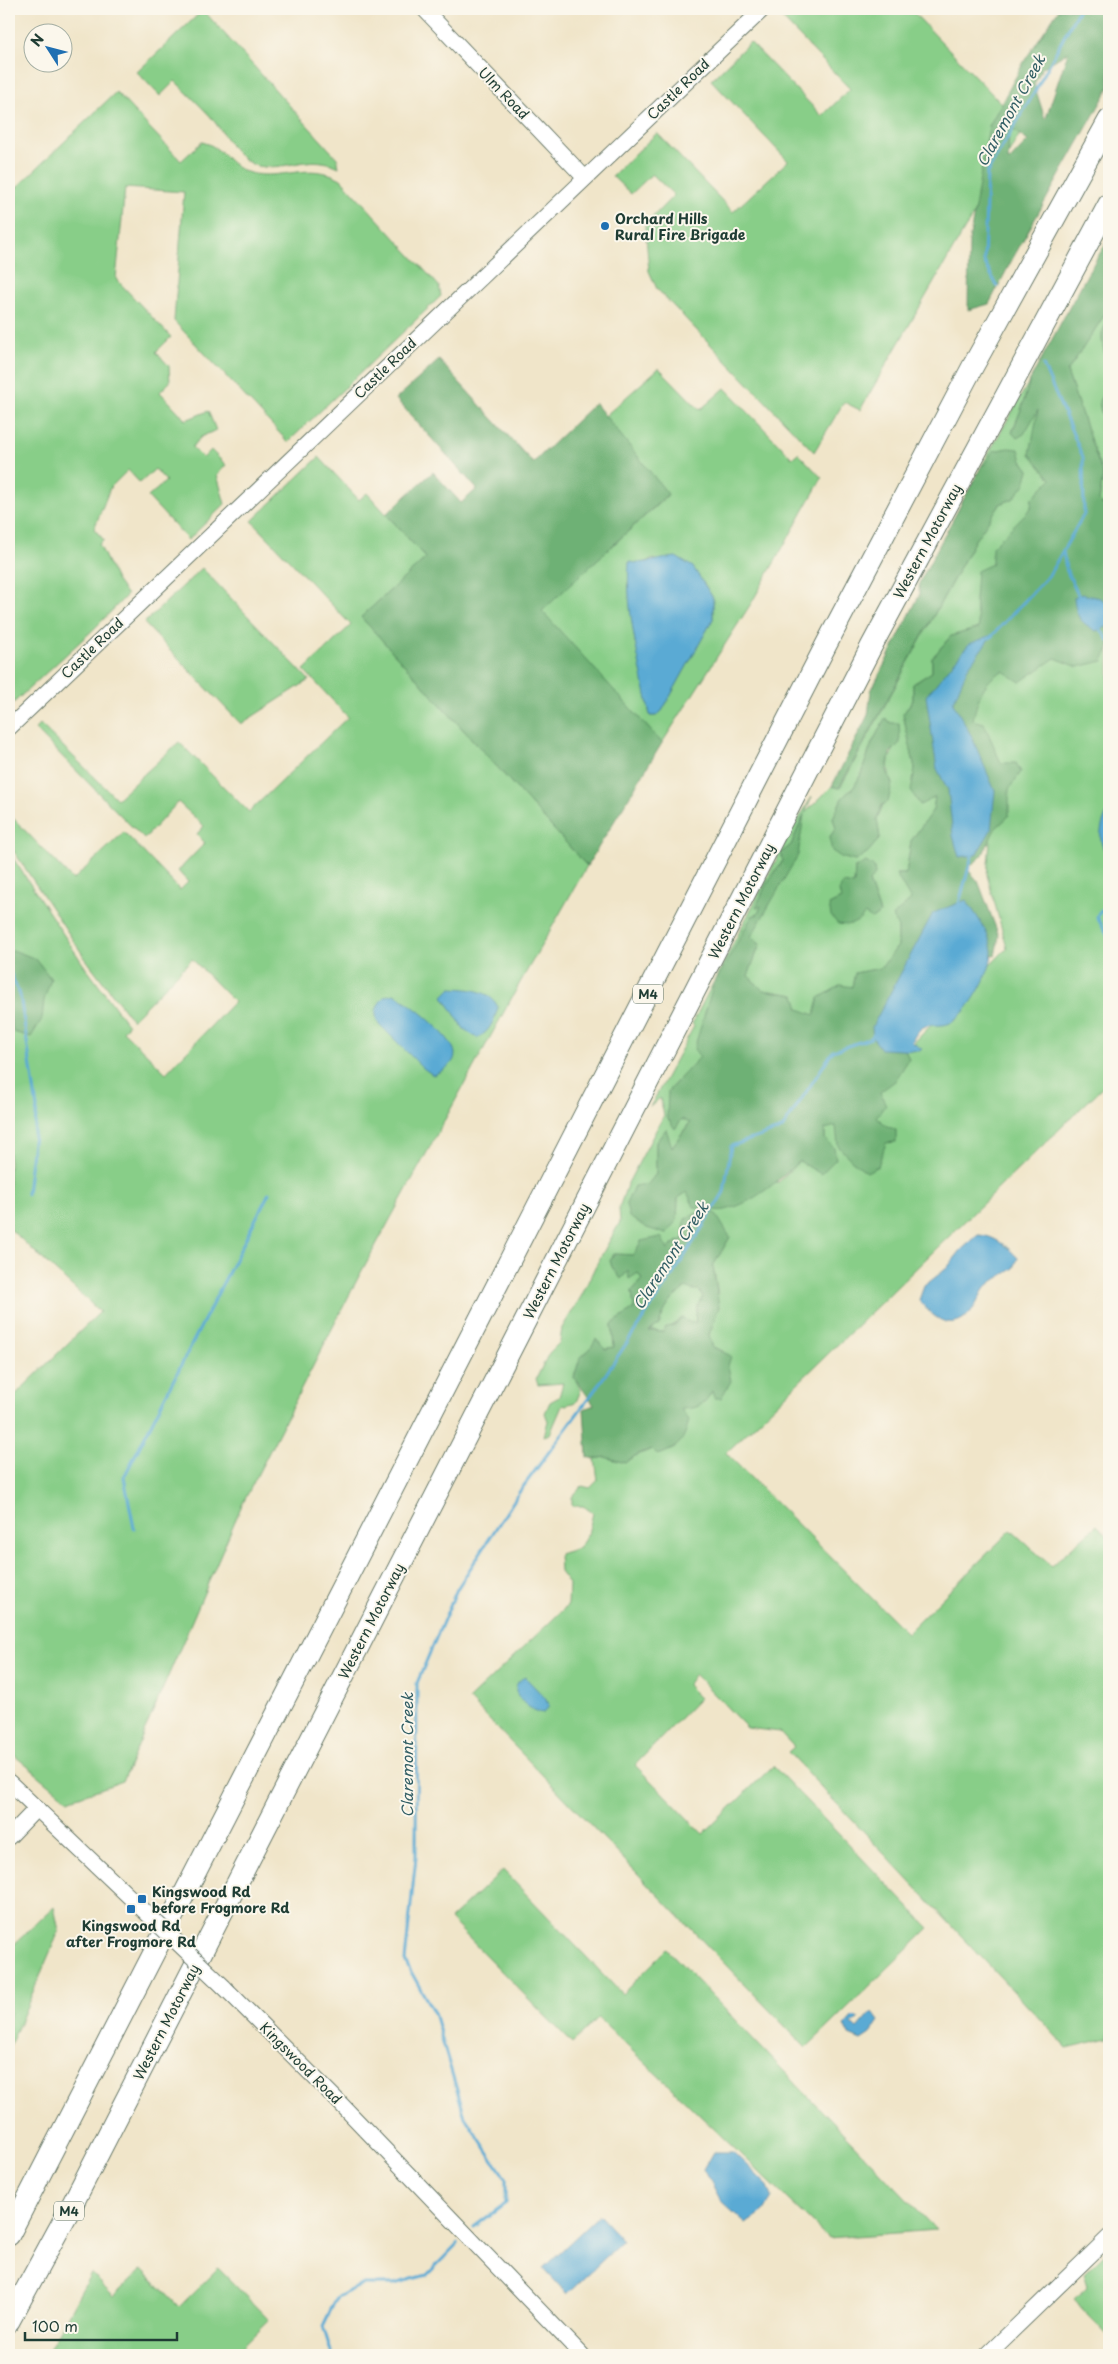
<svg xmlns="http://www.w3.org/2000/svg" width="1118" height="2364" font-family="'Playpen Sans',sans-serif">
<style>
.green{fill:#88ce88;stroke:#54865e;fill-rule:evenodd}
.forest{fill:#6eb174;stroke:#467754;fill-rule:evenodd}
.water{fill:#5aaad4;stroke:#3c7484}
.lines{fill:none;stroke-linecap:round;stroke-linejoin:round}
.stream{stroke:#5aaad4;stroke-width:3}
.minor-casing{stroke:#687868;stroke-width:17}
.highway-casing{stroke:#687868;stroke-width:23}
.minor{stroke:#fff;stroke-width:15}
.highway{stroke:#fff;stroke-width:21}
.minor-bridge-casing{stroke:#687868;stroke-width:17;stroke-linecap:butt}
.minor-bridge{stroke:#fff;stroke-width:15}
.poi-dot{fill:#1f6fb2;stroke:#fbf7ec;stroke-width:2}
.labels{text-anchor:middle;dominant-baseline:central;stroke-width:4;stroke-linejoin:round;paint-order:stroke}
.shield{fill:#fbf7ec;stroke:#61756b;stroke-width:1}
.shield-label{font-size:12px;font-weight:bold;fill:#1f3d34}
.street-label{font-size:14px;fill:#1f3d34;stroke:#fbf7ec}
.poi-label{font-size:14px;font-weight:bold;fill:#1f3d34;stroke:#fbf7ec;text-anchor:start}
.water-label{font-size:15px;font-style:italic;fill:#315e64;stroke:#fbf7ec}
</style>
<rect width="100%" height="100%" fill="#fbf7ec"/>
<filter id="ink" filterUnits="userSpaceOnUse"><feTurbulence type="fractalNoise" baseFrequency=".02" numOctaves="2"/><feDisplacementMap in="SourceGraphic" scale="10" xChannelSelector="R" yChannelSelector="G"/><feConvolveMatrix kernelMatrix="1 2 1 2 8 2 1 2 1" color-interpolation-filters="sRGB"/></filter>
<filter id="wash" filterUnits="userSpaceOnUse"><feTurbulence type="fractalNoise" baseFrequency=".0096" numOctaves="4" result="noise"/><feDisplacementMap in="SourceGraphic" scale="20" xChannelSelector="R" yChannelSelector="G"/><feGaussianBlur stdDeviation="1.12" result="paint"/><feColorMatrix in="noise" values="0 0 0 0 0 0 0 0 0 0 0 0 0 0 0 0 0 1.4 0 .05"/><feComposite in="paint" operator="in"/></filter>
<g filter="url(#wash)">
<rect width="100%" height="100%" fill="#f0e5c9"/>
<g class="green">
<path d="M 786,9 L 910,9 L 1024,127 L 860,410 L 844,402 L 814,452 L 657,289 L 649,271 L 645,225 L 674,195 L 652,174 L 631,194 L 612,176 L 657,133 L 733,212 L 788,161 L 711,80 L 750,42 L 822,116 L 850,89 L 779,15 Z"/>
<path d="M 203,10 L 337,158 L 339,167 C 311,154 293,168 264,167 C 238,166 225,133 210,116 C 199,104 187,93 175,81 L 160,96 L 137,72 Z"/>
<path d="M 116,92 L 181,161 L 202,142 C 223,146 230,169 250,173 C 282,181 309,161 341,179 L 439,286 L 441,296 L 288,442 L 174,321 L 184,192 L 125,188 L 116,279 L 171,337 L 156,352 L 169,366 L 170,382 L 160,392 L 186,420 L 208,411 L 216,430 L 201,437 L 192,447 L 203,458 L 211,450 L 226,465 L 217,475 L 225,504 L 188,540 L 148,497 L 166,481 L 155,469 L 140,483 L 128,470 L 110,488 L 94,529 L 104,540 L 99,544 L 116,580 L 127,595 L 95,628 L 9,707 L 9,195 Z"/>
<path d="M 1109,308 L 1109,511 L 1099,501 L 1103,476 L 1067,372 Z"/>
<path d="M 659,368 L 700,410 L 725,388 L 792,458 L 798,453 L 822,478 L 752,602 L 662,743 L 541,611 L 668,495 L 605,416 ZM 654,559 L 703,582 L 713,598 L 713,619 L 662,711 L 656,716 L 650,716 L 641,663 L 635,643 L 628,582 L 640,564 Z"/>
<path d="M 1030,380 L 1022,407 L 1012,432 L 1039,409 L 1039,465 L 1051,479 L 1032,498 L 1031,508 L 992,564 L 975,600 L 979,628 L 951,636 L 932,658 L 932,672 L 913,684 L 913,700 L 903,714 L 915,768 L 912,791 L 935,797 L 933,810 L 911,841 L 906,874 L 896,874 L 912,900 L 898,928 L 898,946 L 881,968 L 855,973 L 852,987 L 815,1016 L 799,1010 L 795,995 L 763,990 L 748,976 L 760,944 L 750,937 L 797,855 L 803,817 L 791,845 L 781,853 L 783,860 L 766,885 L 757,906 L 762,905 L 758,914 L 752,916 L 737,944 L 700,1057 L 668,1091 L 675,1128 L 682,1119 L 690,1122 L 671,1148 L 666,1130 L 656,1142 L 656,1174 L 648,1184 L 677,1220 L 678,1198 L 687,1192 L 779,1182 L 799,1161 L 834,1148 L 825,1139 L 825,1129 L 833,1125 L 1007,948 L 987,875 L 991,830 L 971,735 L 976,664 L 1109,603 L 1109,1081 L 726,1453 L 907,1633 L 1011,1530 L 1051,1566 L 1097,1525 L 1109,1537 L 1109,2038 L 1067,2048 L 788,1752 L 794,1747 L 780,1732 L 747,1728 L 695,1674 L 687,1685 L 700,1698 L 635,1765 L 703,1834 L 773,1766 L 929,1928 L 806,2048 L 469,1699 L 568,1605 L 569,1584 L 560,1572 L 559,1554 L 579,1548 L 588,1534 L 593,1513 L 583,1506 L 572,1506 L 572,1497 L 582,1486 L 590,1488 L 598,1480 L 595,1459 L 605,1457 L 625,1463 L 631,1458 L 652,1449 L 658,1455 L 675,1448 L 681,1409 L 723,1351 L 713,1347 L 709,1335 L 718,1294 L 713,1266 L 730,1237 L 723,1228 C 706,1233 679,1235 668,1251 L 634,1255 L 614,1254 L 610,1260 L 612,1267 L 621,1278 L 628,1271 L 638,1273 L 642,1279 L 632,1291 L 634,1309 L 612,1324 L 614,1347 C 585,1353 585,1343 574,1377 L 581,1390 L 576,1402 L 562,1406 L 550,1434 L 544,1436 L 548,1421 L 545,1413 L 550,1402 L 559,1397 L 563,1383 L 538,1385 L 536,1379 L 549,1353 L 560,1342 L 562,1328 L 582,1295 L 595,1267 L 620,1222 L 619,1208 L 627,1185 L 664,1115 L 660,1098 L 650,1107 L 694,1026 L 692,1024 L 791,831 L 812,797 L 805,813 L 832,786 L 840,788 L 975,540 L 1000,504 L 1013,499 L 1029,470 L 1022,461 L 982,465 ZM 886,718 L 891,723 L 900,742 C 887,756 886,767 892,784 L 877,819 L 880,838 L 868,852 L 855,861 L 841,857 L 829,838 L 836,828 L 833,818 L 842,798 L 854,787 L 861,774 L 872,743 ZM 855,867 L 869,881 L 880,913 L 865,914 L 829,905 L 841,899 L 854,885 Z"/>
<path d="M 319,457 L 359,500 L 367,493 L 426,558 L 361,617 L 587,866 L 521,981 L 359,1276 L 241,1507 L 123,1781 L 68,1800 L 9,1751 L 9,1398 L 11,1399 L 100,1312 L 9,1228 L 9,852 L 83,964 L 128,1025 L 123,1031 L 166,1073 L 234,1002 L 192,959 L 132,1020 L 85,958 L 9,844 L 9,814 L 73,880 L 124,832 L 180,890 L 188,882 L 178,871 L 205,843 L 197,834 L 204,826 L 178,802 L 144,839 L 35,729 L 40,724 L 117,799 L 179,742 L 249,812 L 348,717 L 304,670 L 351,625 L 252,521 Z"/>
<path d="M 202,568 L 309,680 L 241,724 L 144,623 Z"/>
<path d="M 686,1287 L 699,1290 L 703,1297 L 697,1306 L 695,1323 L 688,1322 L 683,1318 L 663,1332 L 647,1330 L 659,1325 C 664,1308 672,1298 686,1287 Z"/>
<path d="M 503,1870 L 622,1994 L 667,1949 L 936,2230 L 828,2238 L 598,2018 L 572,2043 L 450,1919 Z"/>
<path d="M 54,1907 L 59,1931 L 9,2048 L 9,1949 Z"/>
<path d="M 1109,2249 L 1109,2337 L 1074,2300 L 1088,2287 L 1084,2274 Z"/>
<path d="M 218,2268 L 269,2320 L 234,2355 L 46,2355 L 91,2273 L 114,2296 L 142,2269 L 179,2307 Z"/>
</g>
<g class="forest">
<path d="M 1059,9 L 1109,9 L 1109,88 L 1013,258 L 989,304 L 968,310 L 969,242 L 989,126 L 1025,60 ZM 1068,52 L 1046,118 L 1045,119 L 1034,84 L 1042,68 ZM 1009,127 L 1028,141 L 1009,161 L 1008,161 Z"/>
<path d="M 1109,238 L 1109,308 L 1067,372 L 1103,476 L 1099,501 L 1109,511 L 1109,648 L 1103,661 L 1078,667 L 1055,658 L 1020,682 L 1003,671 C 984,679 977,700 973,720 L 984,723 L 1001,763 L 1016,763 L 1021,772 L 1009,789 L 1009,816 L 995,829 L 982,856 L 967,869 L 978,881 L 999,936 L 995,956 L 980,952 L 904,1047 L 909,1059 L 895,1081 L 880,1092 L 886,1105 L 876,1117 L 887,1126 L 896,1130 L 896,1142 L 886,1143 L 878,1166 L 867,1172 L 852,1161 L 838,1146 L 836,1126 L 825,1129 L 825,1139 L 834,1148 L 836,1159 L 821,1174 L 799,1161 C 780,1180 752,1204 725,1210 C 717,1212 703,1208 694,1207 L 687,1192 L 678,1198 L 677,1220 L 666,1234 L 647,1228 L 629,1217 L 626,1204 L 634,1186 L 648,1184 L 656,1174 L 656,1142 L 666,1129 L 672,1147 L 690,1123 L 682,1119 L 675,1129 L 667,1117 L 668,1091 L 700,1057 L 694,1049 L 713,986 L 752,916 L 758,914 L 761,906 L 756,907 L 766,885 L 783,861 L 781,853 L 791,845 L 804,814 L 798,855 L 751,937 L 760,944 L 748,976 L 763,990 L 795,995 L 799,1009 L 815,1015 L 819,998 L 841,985 L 852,987 L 855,973 L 881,968 L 898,946 L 898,928 L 893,916 L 911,900 L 896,874 L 906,874 L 911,841 L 933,810 L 935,797 L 920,805 L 911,791 L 915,768 L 903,714 L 913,700 L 913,684 L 932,672 L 932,658 L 951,636 L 979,628 L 975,600 L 977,571 L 992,564 L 992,547 L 1031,508 L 1032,498 L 1051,479 L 1030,454 L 1038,410 L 1024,434 L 1017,438 L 1012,433 L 1022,407 L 1030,380 L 1088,273 Z"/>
<path d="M 1109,321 L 1109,360 L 1106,357 C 1102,344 1098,332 1109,321 Z"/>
<path d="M 439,360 L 533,463 L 595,403 L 668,494 L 542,611 L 662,743 L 587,866 L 361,617 L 426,558 L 386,514 L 433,472 L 461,503 L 477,489 L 396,399 Z"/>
<path d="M 1106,389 L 1109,389 L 1109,417 L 1101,414 L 1099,401 Z"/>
<path d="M 1008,448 L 1019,449 L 1022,461 L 1029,470 L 1025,484 L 1013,499 L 1000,504 L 975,540 L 839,788 L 832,786 L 868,715 L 871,691 L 919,596 L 919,583 L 982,465 L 984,465 L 993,451 Z"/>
<path d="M 885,718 L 891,723 L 899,723 L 900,743 L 890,753 L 887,770 L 892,784 L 888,802 L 882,805 L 877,819 L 880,838 L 868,852 L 855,861 L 841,857 L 832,851 L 829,838 L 836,828 L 833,818 L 842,798 L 854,787 L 861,774 L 872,743 Z"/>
<path d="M 866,862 L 874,867 L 875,875 L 869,882 L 880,913 L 872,919 L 865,914 C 857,924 850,926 838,924 L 831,916 L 829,905 L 841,899 L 839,891 L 843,883 L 854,885 L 855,868 Z"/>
<path d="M 13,950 L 36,959 L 51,979 L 44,1000 L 42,1019 L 31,1037 L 13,1032 L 9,1009 L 9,954 Z"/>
<path d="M 697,1213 L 715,1213 L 730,1237 L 713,1266 L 719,1307 L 709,1335 L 713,1347 L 731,1356 L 728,1366 L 731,1381 L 721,1398 L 714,1398 L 712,1391 C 703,1407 698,1408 681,1409 L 689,1420 C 684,1441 679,1448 658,1455 L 652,1449 C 642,1452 633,1456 625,1463 L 605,1457 L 595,1459 L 587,1457 L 584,1409 L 594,1405 L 574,1377 L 580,1358 L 590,1349 L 596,1339 L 605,1349 L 614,1347 L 612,1324 L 634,1309 L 632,1291 L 642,1279 L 638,1273 L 629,1279 L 628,1271 L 621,1279 L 612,1267 L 610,1260 L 614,1254 L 634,1255 L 641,1241 L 661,1237 L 668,1250 L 673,1244 L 683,1239 L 685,1219 ZM 686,1287 L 692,1290 L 699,1290 L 703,1297 L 697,1306 L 695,1323 L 688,1322 L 683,1317 L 673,1326 L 666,1327 L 663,1332 L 649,1331 L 659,1325 C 664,1308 672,1298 686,1287 Z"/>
</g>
<g class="water">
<path d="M 676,557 L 693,567 L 713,598 L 713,619 L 662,711 L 656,716 L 650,716 C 641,665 625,614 629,562 C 644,565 661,558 676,557 Z"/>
<path d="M 1082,594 L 1100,598 L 1109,605 L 1109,626 L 1096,631 C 1079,621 1076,617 1074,597 Z"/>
<path d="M 992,635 L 967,669 L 953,703 L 971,735 L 995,791 L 991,830 L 976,855 L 959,857 L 953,836 L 948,790 L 937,769 L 926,696 L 969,644 Z"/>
<path d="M 1109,809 L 1109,856 C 1095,842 1101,824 1109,809 Z"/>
<path d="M 966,900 C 975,914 990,932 992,951 C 993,970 970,1012 952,1022 C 937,1031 923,1015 912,1042 L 922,1049 L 920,1051 L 881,1049 L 873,1038 L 872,1027 L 933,913 Z"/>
<path d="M 451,988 C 469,989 489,989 498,1007 C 494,1021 490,1032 477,1038 L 464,1029 L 443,996 Z"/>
<path d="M 394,994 C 408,1001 454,1037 455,1054 C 455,1065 442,1071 433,1075 L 423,1068 L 379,1024 C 373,1012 376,1006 385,996 Z"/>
<path d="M 978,1235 C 994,1235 1008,1247 1018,1258 L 1014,1268 C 1006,1274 994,1279 987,1286 C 981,1291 978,1303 973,1309 C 954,1334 934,1320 919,1300 L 924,1286 L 947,1268 L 961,1250 Z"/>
<path d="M 525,1677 L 545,1698 L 549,1706 L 544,1713 C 528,1712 502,1688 525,1677 Z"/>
<path d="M 872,2012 L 879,2021 L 870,2034 L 861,2040 L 849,2035 L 845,2025 L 853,2016 L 859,2018 L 852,2024 L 857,2029 Z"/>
<path d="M 714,2152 L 733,2152 L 768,2186 L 772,2197 L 764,2211 L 746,2224 L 721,2201 L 704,2169 Z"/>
<path d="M 599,2215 L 623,2241 L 567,2294 L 543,2268 Z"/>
</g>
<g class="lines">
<g class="stream">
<path d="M 997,286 L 984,261 L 987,173 L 1034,93 L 1079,9"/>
<path d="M 1063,551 L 1066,569 L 1080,599"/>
<path d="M 1099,627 L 1109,641"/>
<path d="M 990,638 L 1049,575 L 1084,514 L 1083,457 L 1043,365"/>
<path d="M 1109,906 L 1099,913 L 1097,917 L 1109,938"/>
<path d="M 958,907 L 973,852"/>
<path d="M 9,970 L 20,995 L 37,1108 L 27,1194"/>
<path d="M 134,1528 L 124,1477 L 269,1193"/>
<path d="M 474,2227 L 506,2203 L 506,2179 L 465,2117 L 434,2013 L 405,1961 L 416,1857 L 417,1683 L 457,1589 L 520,1491 L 597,1387 L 678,1267 L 724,1192 L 731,1146 L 782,1129 L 833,1051 L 871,1038 L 874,1034"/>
<path d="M 332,2355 L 323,2326 L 337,2297 L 364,2284 L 394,2284 L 427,2275 L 458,2243"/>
</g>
</g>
</g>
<g filter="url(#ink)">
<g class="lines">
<g class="minor-casing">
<g id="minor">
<path d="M 424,9 L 585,178"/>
<path d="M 9,728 L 763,9"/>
<path d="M 9,1782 L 138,1905"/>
<path d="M 9,1837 L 37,1808"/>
<path d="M 224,1987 L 339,2102 L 582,2355"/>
<path d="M 987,2355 L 1109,2237"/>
</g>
</g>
<g class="highway-casing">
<g id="highway">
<path d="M 9,2235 L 826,645 L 973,366 L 1109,120"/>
<path d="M 9,2321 L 72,2205 L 871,647 L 1109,204"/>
</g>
</g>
<use href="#minor" class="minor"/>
<use href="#highway" class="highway"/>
<g class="minor-bridge-casing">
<path id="minor-bridge" d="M 138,1905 L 224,1987"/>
</g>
<use href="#minor-bridge" class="minor-bridge"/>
</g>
</g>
<g class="poi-dot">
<circle cx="605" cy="226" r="5"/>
<rect x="137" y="1894" width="10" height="10" rx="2.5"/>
<rect x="126" y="1904" width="10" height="10" rx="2.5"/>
</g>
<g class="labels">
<g class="shield">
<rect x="633" y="984.5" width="30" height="19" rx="4"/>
<rect x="54" y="2201.5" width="30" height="19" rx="4"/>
</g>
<g class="shield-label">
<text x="648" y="994">M4</text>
<text x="69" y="2211">M4</text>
</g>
<g class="street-label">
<text transform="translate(678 89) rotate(-44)">Castle Road</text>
<text transform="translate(504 93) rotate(46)">Ulm Road</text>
<text transform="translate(385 368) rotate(-44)">Castle Road</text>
<text transform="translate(927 541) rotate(-62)">Western Motorway</text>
<text transform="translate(92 648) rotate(-44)">Castle Road</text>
<text transform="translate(741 901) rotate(-63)">Western Motorway</text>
<text transform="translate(556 1261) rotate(-63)">Western Motorway</text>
<text transform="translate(371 1621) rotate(-63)">Western Motorway</text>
<text transform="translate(166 2022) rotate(-63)">Western Motorway</text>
<text transform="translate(301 2063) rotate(45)">Kingswood Road</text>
</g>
<g class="poi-label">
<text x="615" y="218">Orchard Hills<tspan x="615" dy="16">Rural Fire Brigade</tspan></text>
<text x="152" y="1891">Kingswood Rd<tspan x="152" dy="16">before Frogmore Rd</tspan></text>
<text x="131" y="1925" text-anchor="middle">Kingswood Rd<tspan x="131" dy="16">after Frogmore Rd</tspan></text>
</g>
<g class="water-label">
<text transform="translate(1010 110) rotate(-61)">Claremont Creek</text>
<text transform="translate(670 1255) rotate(-57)">Claremont Creek</text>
<text transform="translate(406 1755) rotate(-90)">Claremont Creek</text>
</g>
</g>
<rect width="1118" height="2364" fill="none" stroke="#fbf7ec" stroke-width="30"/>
<g transform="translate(48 48) rotate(306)"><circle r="24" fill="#fbf7ec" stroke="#a3ada2"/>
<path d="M0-4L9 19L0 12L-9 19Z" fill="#1f6fb2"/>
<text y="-8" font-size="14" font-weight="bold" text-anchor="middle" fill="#1f3d34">N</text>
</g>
<path d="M25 2332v8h152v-8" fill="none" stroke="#1f3d34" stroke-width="2.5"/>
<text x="32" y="2332" font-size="15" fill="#1f3d34" stroke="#fbf7ec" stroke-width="4" paint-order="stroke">100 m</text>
</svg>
